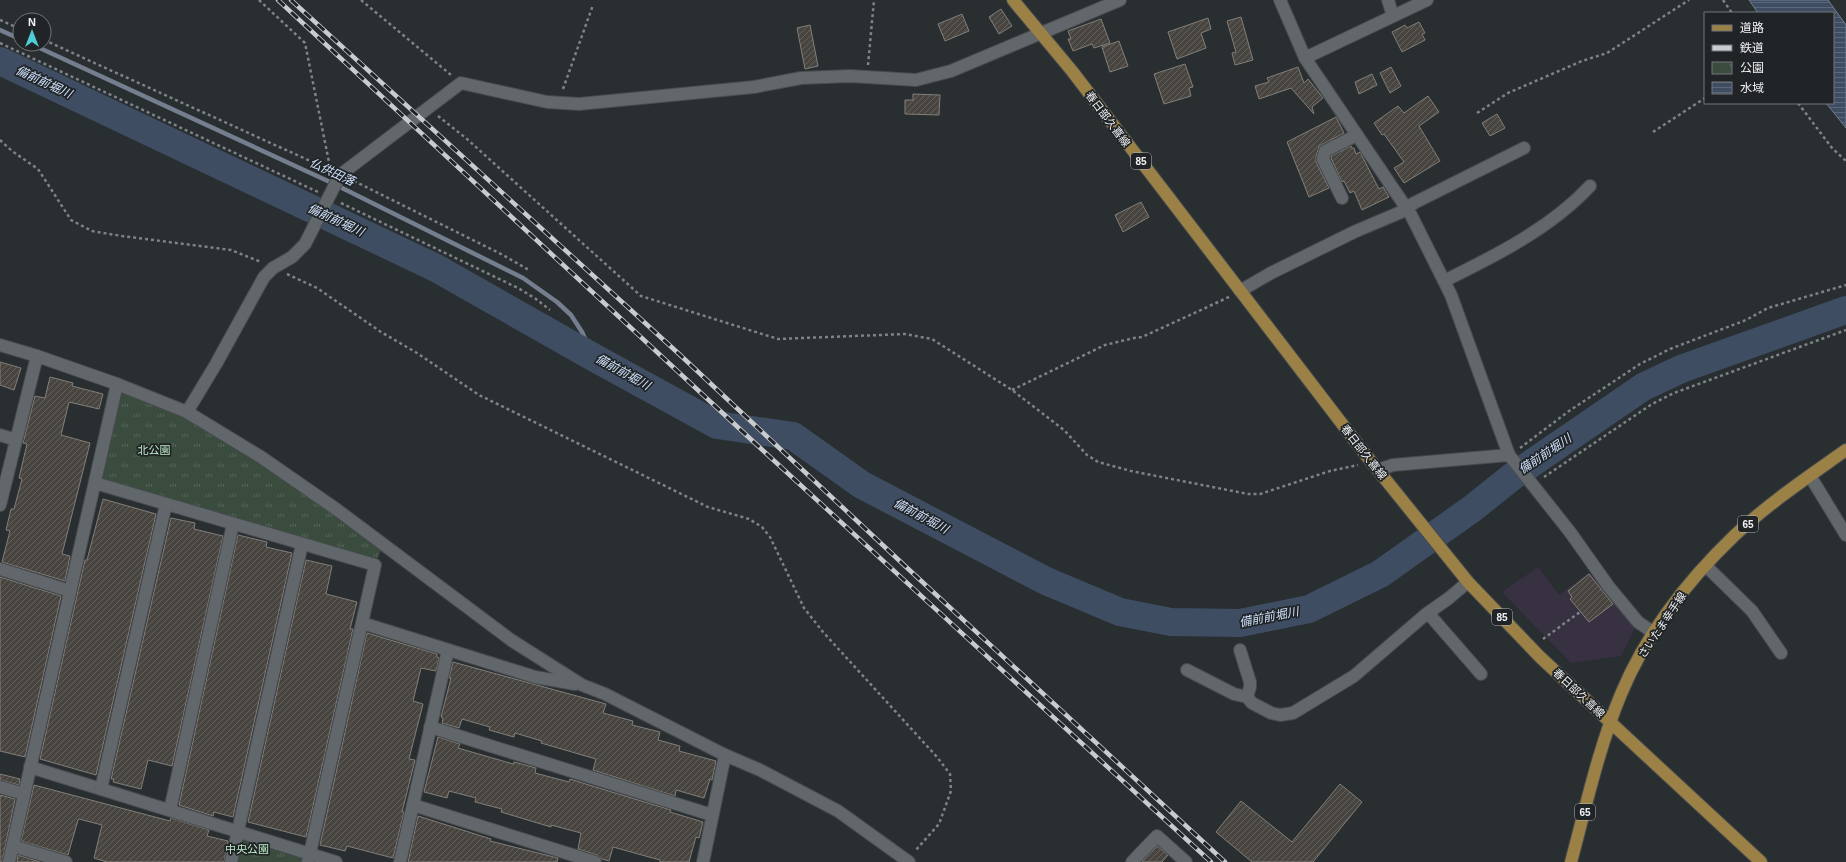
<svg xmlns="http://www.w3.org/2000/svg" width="1846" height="862" font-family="Helvetica,'Noto Sans JP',sans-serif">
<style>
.commercial{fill:#373142}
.park{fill:url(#park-tufts)}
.water{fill:url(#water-rules);stroke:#747e8e}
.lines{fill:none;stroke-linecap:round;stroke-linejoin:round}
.stream{stroke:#747e8e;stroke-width:4.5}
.river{stroke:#3f4d63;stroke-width:28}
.building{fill:url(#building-hatch);stroke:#827f7a}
.minor-casing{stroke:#474b4e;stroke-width:14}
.major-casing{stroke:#474b4e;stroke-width:14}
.path{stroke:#7f8386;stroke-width:2.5;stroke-dasharray:3 3;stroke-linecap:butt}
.minor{stroke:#62676b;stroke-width:12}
.major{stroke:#9c8146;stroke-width:12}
.rail-casing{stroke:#c9ccce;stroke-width:4.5}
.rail{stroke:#202427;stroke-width:3;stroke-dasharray:9;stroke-linecap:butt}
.labels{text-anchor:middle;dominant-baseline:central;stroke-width:3.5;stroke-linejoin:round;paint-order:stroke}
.shield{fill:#202427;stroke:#b2b4b6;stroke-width:1}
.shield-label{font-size:10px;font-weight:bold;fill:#f0f2f4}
.street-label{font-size:11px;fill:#f0f2f4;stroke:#202427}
.park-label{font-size:11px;fill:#bbeac5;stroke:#202427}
.water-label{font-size:12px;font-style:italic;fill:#d0e2fd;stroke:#202427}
</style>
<defs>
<pattern id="park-tufts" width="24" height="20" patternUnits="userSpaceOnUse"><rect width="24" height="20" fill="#394c3d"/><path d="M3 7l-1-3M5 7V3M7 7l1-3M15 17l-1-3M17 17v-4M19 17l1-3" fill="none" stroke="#56665a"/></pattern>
<pattern id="water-rules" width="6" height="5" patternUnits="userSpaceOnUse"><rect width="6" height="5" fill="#3f4d63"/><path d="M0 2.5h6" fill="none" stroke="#5b677a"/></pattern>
<pattern id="building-hatch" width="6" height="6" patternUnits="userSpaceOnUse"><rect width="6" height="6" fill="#484540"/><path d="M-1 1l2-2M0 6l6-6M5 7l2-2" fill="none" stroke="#63605c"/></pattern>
</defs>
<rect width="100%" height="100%" fill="#292e31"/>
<path class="commercial" d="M 1538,567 L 1559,595 L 1592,570 L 1636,626 L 1621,656 L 1571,663 L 1502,592 Z"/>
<g class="park">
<path d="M 117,384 L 187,412 L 383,545 L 375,565 L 95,483 Z"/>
<path d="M 238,831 L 310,854 L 308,862 L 231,862 Z"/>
</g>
<path class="water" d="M 1749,0 L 1828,0 L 1846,25 L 1846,128 L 1826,103 L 1833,103 L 1833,13 L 1758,13 Z"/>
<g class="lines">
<g class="stream">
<path d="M 0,30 L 20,39"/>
<path d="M 31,44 L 330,182 L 523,278 L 557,302 L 571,315 L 582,332 L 593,357"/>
</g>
<path class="river" d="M 0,61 L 436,268 L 593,357 L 717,425 L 793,436 L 862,485 L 1046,581 L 1120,612 L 1171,622 L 1240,623 L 1309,609 L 1380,574 L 1473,508 L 1513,476 L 1643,387 L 1681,369 L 1846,310"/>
</g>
<g class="building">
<path d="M 1001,9 L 1012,26 L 999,34 L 989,17 Z"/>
<path d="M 962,14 L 969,31 L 945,41 L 938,24 Z"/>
<path d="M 1241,17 L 1253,60 L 1235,65 L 1232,53 L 1236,52 L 1227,21 Z"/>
<path d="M 1208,18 L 1211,29 L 1201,33 L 1206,48 L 1177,59 L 1168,32 Z"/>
<path d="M 1101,19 L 1110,43 L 1094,48 L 1092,44 L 1073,51 L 1068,39 L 1071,39 L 1068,31 Z"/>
<path d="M 1419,22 L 1425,33 L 1422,34 L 1425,40 L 1402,52 L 1392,32 L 1405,25 L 1407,28 Z"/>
<path d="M 810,25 L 818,66 L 805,69 L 797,28 Z"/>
<path d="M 1119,41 L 1128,66 L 1110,72 L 1102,47 Z"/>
<path d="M 1185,64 L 1193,87 L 1189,88 L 1191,96 L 1164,104 L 1154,74 Z"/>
<path d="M 1298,67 L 1304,83 L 1308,79 L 1323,98 L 1312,107 L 1314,114 L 1291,88 L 1259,99 L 1255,86 L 1269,82 L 1267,78 Z"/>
<path d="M 1391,67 L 1401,86 L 1390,93 L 1380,73 Z"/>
<path d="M 1372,74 L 1377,85 L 1359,94 L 1355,82 Z"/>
<path d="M 913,94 L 940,95 L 939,115 L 905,114 L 905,100 L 913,100 Z"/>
<path d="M 1428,96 L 1439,112 L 1419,126 L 1440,161 L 1404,183 L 1394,168 L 1404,162 L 1384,134 L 1382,135 L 1374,123 L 1398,106 L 1404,113 Z"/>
<path d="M 1497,114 L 1505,128 L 1490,136 L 1482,123 Z"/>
<path d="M 1336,117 L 1344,133 L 1319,146 L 1316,157 L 1316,162 L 1329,188 L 1309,197 L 1287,142 Z"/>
<path d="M 1351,146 L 1352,148 L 1354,148 L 1356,154 L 1360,152 L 1379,189 L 1383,187 L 1389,197 L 1362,210 L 1354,191 L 1350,193 L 1344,181 L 1342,182 L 1331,158 L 1331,156 Z"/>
<path d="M 1141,202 L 1149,217 L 1123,232 L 1115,215 Z"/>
<path d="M 0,362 L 21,368 L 14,390 L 0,385 Z"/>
<path d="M 50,377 L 73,383 L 72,386 L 103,394 L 99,409 L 69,402 L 61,435 L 90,443 L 62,554 L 70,556 L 65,581 L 2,562 L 10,531 L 6,530 L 11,509 L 14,509 L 22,479 L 19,478 L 27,444 L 23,443 L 35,396 L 45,398 Z"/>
<path d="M 103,499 L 156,514 L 96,775 L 40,759 L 85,560 L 87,560 Z"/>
<path d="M 171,518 L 195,523 L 194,529 L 223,536 L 172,766 L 148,760 L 141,789 L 113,782 L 114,779 L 111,779 Z"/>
<path d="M 238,535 L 267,542 L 266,547 L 292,553 L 233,817 L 214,812 L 213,816 L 179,805 Z"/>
<path d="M 306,560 L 332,566 L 326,594 L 357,602 L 350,629 L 353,629 L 306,837 L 248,822 Z"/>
<path d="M 1589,574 L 1613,604 L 1589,622 L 1570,599 L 1572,597 L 1568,591 Z"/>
<path d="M 0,577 L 61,596 L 25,757 L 0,751 Z"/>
<path d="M 367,633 L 437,654 L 437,657 L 439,658 L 436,671 L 421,668 L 413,701 L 423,704 L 409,759 L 415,760 L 402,812 L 404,812 L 393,858 L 347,846 L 345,851 L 320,845 Z"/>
<path d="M 453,662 L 606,704 L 603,713 L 633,721 L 632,725 L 660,732 L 658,740 L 680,746 L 679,751 L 716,761 L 712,780 L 710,779 L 704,798 L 676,790 L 675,796 L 593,770 L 596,759 L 541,743 L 542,741 L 515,733 L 514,737 L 489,730 L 490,727 L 462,719 L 459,728 L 442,723 L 443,718 L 441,717 L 451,678 L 449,678 Z"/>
<path d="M 438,737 L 460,744 L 458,748 L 513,764 L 514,762 L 536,768 L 535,773 L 569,782 L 570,779 L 589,785 L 671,810 L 670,812 L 703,822 L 699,838 L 696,837 L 689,862 L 660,862 L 660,860 L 613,847 L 609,861 L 602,859 L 597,855 L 578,849 L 581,833 L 551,825 L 551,827 L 501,812 L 502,809 L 475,802 L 476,798 L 449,791 L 447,798 L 424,792 Z"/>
<path d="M 0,774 L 20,779 L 19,785 L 0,780 Z"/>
<path d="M 1340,784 L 1362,802 L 1313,862 L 1252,862 L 1216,832 L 1241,801 L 1292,842 Z"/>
<path d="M 34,785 L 170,821 L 171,818 L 209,830 L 207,836 L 228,841 L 224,862 L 107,862 L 94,858 L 102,825 L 79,819 L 78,820 L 68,855 L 21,841 Z"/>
<path d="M 0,795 L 15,799 L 2,862 L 0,862 Z"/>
<path d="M 418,816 L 491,839 L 490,841 L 558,858 L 557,862 L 408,862 Z"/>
<path d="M 1157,846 L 1168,855 L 1162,862 L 1142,862 Z"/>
<path d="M 18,855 L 40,862 L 17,862 Z"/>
</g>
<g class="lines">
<g class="minor-casing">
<g id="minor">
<path d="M 1280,0 L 1305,58 L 1411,215 L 1451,295 L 1509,455 L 1570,532 L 1609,587 L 1638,622 L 1654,633"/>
<path d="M 1388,0 L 1393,16"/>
<path d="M 1305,58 L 1427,0"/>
<path d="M 1342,198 L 1323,159 L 1325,151 L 1357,135"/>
<path d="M 1444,281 C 1495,256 1551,228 1590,186"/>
<path d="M 1240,291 L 1271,273 L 1354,232 L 1401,212 L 1414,203 L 1524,148"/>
<path d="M 0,345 L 37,356 L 117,384 L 187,412 L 261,457 L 336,509 L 511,640 L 582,685 L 605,694 L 725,755 L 760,770 L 838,811 L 909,862"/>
<path d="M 187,412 L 216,364 L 264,277 L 273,268 L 292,257 L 305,244 L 340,175 L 461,83 L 547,102 L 579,104 L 754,87 L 801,78 L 850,76 L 916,80 L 951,71 L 1120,0"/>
<path d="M 0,435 L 16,440"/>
<path d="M 1378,470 L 1393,465 L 1509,455"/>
<path d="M 1810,476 L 1846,535"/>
<path d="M 95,483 L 375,565 L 308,862"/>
<path d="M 0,505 L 37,356"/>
<path d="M 1706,566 L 1752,611 L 1781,653"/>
<path d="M 0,569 L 70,591"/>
<path d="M 1428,613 L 1481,674"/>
<path d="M 362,623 L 535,677 L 575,684"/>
<path d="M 1240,650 L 1250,682 L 1250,687 L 1247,697"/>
<path d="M 1187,670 L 1234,694 L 1247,697 L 1252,703 L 1271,713 L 1280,715 L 1293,713 L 1354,676 L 1425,615 L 1449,598 L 1468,582"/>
<path d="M 430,727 L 712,815"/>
<path d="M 30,767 L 336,862"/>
<path d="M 0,787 L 24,794"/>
<path d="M 101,789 L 166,504"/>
<path d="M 413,805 L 595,862"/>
<path d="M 170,810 L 233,524"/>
<path d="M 13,846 L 66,862"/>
<path d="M 9,862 L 117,384"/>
<path d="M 231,862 L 302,544"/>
<path d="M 400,862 L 448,650"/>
<path d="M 703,862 L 725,755"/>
<path d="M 1132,862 L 1157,836 L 1186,862"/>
</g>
</g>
<g class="major-casing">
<g id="major">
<path d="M 1013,0 L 1072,71 L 1369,459 L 1468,582 L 1540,657 L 1761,862"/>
<path d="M 1571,862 C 1586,806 1599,747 1621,694 C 1646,634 1689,579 1735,535 C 1769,503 1808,477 1846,450"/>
</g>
</g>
<g class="path">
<path d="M 259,0 L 305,43 L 330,167"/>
<path d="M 361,0 L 451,75"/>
<path d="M 1723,0 L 1732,13"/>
<path d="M 0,20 L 20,29"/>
<path d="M 44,40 L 330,170"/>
<path d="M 0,43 L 318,192"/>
<path d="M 868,65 L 874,0"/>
<path d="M 563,89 L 593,5"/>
<path d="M 1798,103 L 1832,148 L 1846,161"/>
<path d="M 1477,113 L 1508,93 L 1582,61 L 1607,53 L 1689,0"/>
<path d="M 438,116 L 467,139 L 641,296 L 778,339 L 905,334 L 932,339 L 1012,390 L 1064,430 L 1087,455 L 1098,462 L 1131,471 L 1248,494 L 1260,494 L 1330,471 L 1358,465"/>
<path d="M 1653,132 L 1705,98"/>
<path d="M 0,140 L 12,151 L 38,169 L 71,220 L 92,231 L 122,236 L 231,250 L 261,262"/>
<path d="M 354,181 L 503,255 L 529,270"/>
<path d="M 341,203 L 518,288 L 536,299 L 550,310"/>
<path d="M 287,274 L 317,288 L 381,332 L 417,353 L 479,395 L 708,507 L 749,519 L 762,527 L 770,537 L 804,608 L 823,632 L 937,757 L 950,774 L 951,791 L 939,824 L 915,851"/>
<path d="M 1012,390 L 1105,345 L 1134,338 L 1142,337 L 1229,297"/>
<path d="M 1520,448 L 1569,411 L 1640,364 L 1670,349 L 1746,320 L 1768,308 L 1846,285"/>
<path d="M 1544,477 L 1652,404 L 1674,393 L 1846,330"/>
<path d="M 1543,639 L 1580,612"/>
</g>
<use href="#minor" class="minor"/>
<use href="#major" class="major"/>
<g class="rail-casing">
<g id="rail">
<path d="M 278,0 L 757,445 L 1211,862"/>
<path d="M 291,0 L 678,353 L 904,565 L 1225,862"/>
</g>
</g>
<use href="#rail" class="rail"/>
</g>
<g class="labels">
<g class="shield">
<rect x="1131" y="153" width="20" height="16" rx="3"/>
<rect x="1738" y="516" width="20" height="16" rx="3"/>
<rect x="1492" y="609" width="20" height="16" rx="3"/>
<rect x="1575" y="804" width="20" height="16" rx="3"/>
</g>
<g class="shield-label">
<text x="1141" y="161">85</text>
<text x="1748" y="524">65</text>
<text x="1502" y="617">85</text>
<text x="1585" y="812">65</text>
</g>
<g class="street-label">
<text transform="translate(1108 119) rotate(53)">春日部久喜線</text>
<text transform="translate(1364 452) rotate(52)">春日部久喜線</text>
<text transform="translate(1662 625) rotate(-56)">さいたま幸手線</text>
<text transform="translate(1579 693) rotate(43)">春日部久喜線</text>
</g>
<g class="park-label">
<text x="154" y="450">北公園</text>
<text x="247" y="849">中央公園</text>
</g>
<g class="water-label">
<text transform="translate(44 82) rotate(25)">備前前堀川</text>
<text transform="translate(332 172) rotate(25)">仏供田落</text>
<text transform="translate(336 220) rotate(25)">備前前堀川</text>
<text transform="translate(623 372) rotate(29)">備前前堀川</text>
<text transform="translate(1545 454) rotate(-34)">備前前堀川</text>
<text transform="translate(921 516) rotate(28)">備前前堀川</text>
<text transform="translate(1269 617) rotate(-11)">備前前堀川</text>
</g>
</g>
<rect x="1704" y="12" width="130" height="92" fill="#202427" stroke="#737679"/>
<rect x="1712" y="25" width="20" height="6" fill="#9c8146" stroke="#737679"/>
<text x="1740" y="32" font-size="12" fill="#f0f2f4">道路</text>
<rect x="1712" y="45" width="20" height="6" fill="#c9ccce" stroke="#737679"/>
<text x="1740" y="52" font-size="12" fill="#f0f2f4">鉄道</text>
<rect x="1712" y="62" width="20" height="12" fill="url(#park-tufts)" stroke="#737679"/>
<text x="1740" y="72" font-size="12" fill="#f0f2f4">公園</text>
<rect x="1712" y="82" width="20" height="12" fill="url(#water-rules)" stroke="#737679"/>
<text x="1740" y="92" font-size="12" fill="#f0f2f4">水域</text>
<g transform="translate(32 32)"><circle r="19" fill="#202427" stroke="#737679"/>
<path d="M0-3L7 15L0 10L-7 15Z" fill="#52cbd7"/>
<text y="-6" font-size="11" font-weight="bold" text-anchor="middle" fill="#f0f2f4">N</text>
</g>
</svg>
